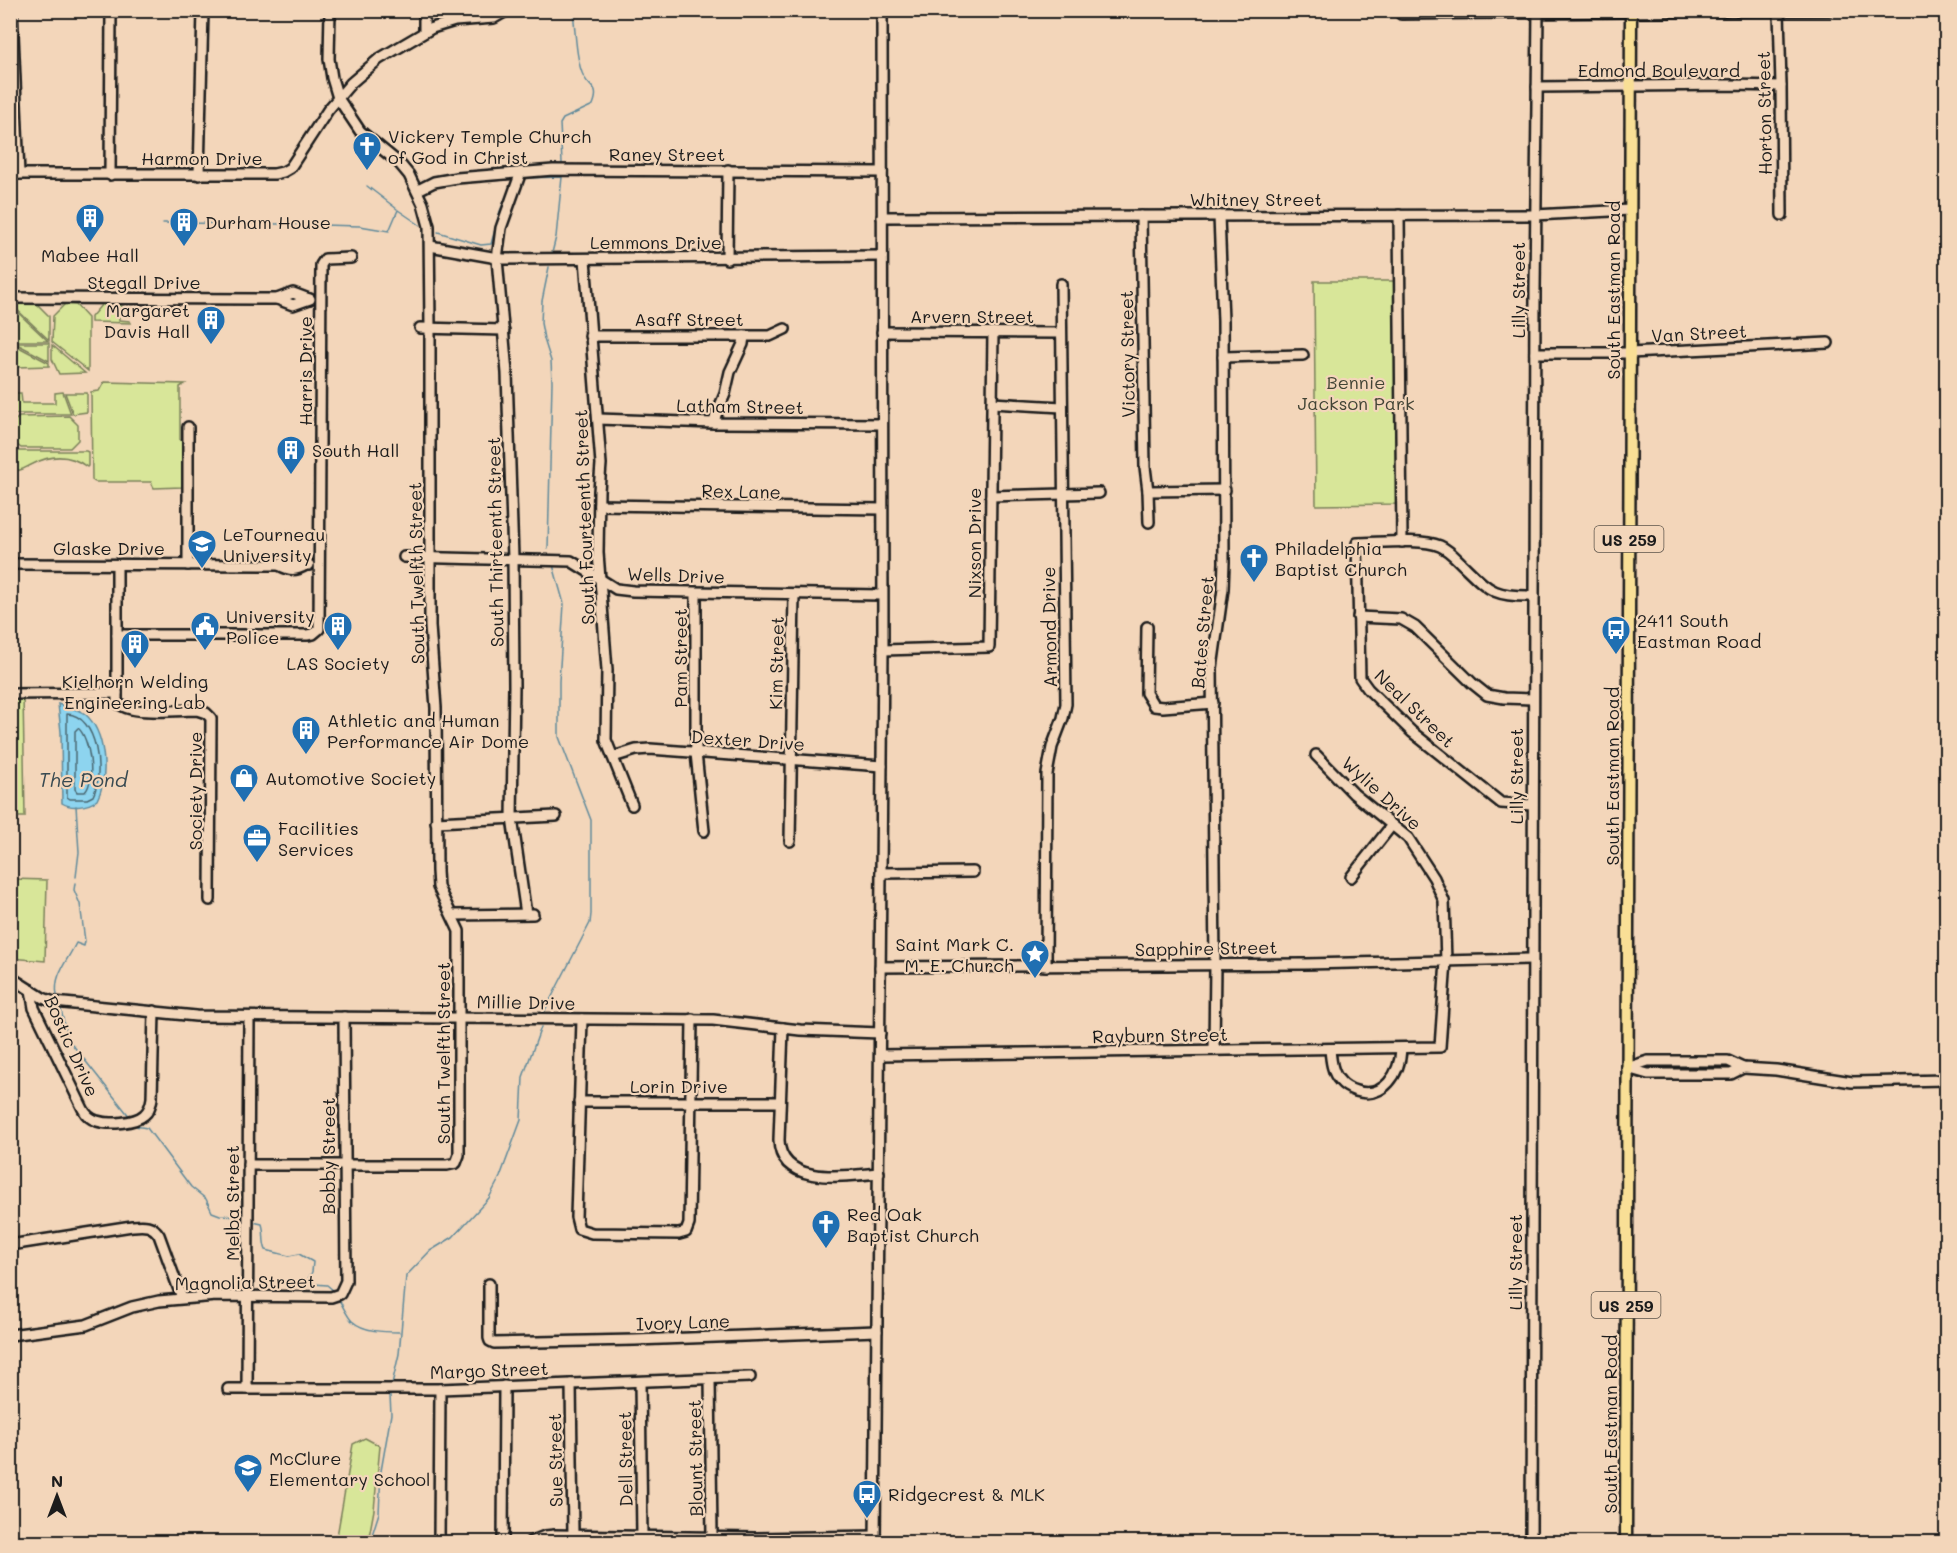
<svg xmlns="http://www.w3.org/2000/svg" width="1957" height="1553" font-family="Mali,sans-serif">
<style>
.green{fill:#d8e699;stroke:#7a815a;stroke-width:1.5}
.water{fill:#8dd4ef;stroke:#608a9b;stroke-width:1.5}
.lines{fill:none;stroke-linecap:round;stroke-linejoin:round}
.shore{stroke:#496670;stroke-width:1.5}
.stream{stroke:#608a9b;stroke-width:1.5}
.minor-casing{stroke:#1c1c1c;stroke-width:14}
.major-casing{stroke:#1c1c1c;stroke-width:15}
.minor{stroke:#f3d6ba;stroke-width:9}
.major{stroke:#f9df96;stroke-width:10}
.labels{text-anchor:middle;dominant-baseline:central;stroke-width:4.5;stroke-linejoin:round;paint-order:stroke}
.shield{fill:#f3d6ba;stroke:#5c544b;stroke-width:1.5}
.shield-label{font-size:16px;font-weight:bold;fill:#1c1c1c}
.street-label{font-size:18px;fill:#1c1c1c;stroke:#f3d6ba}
.poi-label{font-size:18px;fill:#1c1c1c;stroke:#f3d6ba;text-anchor:start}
.park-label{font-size:18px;fill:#424435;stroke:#f3d6ba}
.water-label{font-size:20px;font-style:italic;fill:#384a51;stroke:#f3d6ba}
</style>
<rect width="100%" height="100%" fill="#f3d6ba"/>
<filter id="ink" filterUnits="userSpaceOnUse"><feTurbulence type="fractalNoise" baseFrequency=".0167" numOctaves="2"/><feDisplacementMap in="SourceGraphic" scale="12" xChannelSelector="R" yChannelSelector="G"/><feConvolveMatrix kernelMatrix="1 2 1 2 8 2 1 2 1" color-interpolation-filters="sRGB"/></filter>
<g filter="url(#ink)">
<g class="green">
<path d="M 1314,281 L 1395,281 L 1397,504 L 1316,505 Z"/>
<path d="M 11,304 L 37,304 L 49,316 L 49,340 Z"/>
<path d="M 65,304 L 76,305 L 88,318 L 88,371 L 52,342 L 53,316 Z"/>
<path d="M 102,304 L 118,304 L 127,309 L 119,309 L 119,320 L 130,321 L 131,323 L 91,322 L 91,317 Z"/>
<path d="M 11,306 L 48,341 L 11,341 Z"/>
<path d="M 15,343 L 49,343 L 49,361 Z"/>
<path d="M 13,344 L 49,363 L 49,366 L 17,367 L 17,373 L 13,373 Z"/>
<path d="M 52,345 L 85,373 L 59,374 L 52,359 Z"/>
<path d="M 104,382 L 185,384 L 180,387 L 180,440 L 183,441 L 182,487 L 154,488 L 151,482 L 95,482 L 92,480 L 91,392 L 99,391 Z"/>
<path d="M 63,392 L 71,414 L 11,414 L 11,393 L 21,393 L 22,403 L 55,403 L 55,393 Z"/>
<path d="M 65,393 L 87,393 L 87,412 L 73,414 Z"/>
<path d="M 69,416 L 78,425 L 78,440 L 70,448 L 21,448 L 12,441 L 11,424 L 19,417 Z"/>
<path d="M 10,451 L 86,451 L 88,452 L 88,466 L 87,467 C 70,454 52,454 33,464 C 24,468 21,472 11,470 Z"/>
<path d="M 10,694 L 23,694 L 25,817 L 11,817 Z"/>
<path d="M 11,879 L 47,880 L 45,961 L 11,958 Z"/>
<path d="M 365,1438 L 380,1446 L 374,1510 L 368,1542 L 336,1542 L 353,1444 Z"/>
</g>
<path class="water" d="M 58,704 C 67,708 77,708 85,714 C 106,732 109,777 97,800 C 88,807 71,809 62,803 L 61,732 Z"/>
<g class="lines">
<g class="shore">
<path d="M 67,714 C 98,715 104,775 93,796 L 87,799 L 70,799 L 67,797 Z"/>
<path d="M 78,728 C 90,738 96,781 85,792 L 77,792 L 75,789 L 75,731 Z"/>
</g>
<g class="stream">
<path d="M 562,163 L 560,124 L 563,119 L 593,105 C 600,87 591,90 584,77 C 576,63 575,27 573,10"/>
<path d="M 524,178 L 562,177 L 556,237 L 552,253"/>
<path d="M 367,186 L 397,209"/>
<path d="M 163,223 L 284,224 L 360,226 L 389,231 L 398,210 L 420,225"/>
<path d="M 438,232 L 481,245 L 491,244 L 500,211 L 514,178"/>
<path d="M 548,549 L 552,382 L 551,361 L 544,339 L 541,323 L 542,301 L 549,267"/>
<path d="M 76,806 L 79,852 L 76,877"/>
<path d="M 57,995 C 53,975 68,960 76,943 L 84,946 L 85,941 L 80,904 L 74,890 L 75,883"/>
<path d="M 61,1010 L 68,1039 L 130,1117"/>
<path d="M 544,1012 L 590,923 L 591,914 L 591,820 L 559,737 L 559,681 L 564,604 L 553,565"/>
<path d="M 135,1126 L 147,1128 L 191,1187 L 206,1199 L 212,1212 L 220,1215 L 238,1216"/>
<path d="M 253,1222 L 262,1224 C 265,1233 262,1241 266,1250 L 289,1256 L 299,1254 L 313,1262 L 312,1272 L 308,1279 L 314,1284 L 327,1285 L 334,1291"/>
<path d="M 339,1300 C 343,1306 347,1316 352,1321 C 364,1332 384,1332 399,1332"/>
<path d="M 392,1384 L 399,1354 L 406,1276 L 430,1251 L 453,1237 L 489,1198 L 500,1177 L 521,1120 L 523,1077 L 541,1027"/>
<path d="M 373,1542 L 372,1535 L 379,1513 L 381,1471 L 391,1414 L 390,1396"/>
</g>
<g class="minor-casing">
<g id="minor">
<path d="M 12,10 L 19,174"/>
<path d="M 1779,11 L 1781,86 L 1782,215"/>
<path d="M 1401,14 L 1829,10"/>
<path d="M 424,31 L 424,10"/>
<path d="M 1537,87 L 1730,85 L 1781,86"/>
<path d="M 521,172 L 501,228 L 497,259 L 507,373 L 513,558 L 514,686 L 512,818 L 526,914"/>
<path d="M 10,174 L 274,174 L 283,172 L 290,168 L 328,110 L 351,83 L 379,59 L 432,28 L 455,21 L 494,18 L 508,10"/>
<path d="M 110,175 L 111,10"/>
<path d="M 199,175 L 203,10"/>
<path d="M 418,190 L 434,182 L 457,178 L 553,170 L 882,172"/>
<path d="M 1399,215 L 1402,542"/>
<path d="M 1141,216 L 1145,467 L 1148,491 L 1149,522"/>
<path d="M 882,217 L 1535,215 L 1630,210"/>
<path d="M 430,246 L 503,259 L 882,256"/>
<path d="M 585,259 L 601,464 L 599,491 L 598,553 L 607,670 L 606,740 L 632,805"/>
<path d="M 727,259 L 728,170"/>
<path d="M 10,298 L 277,299 L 293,293 L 309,299"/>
<path d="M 277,299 L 293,305 L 310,299"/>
<path d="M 420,328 L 504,330"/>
<path d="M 882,332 L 1061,333"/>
<path d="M 590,336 L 770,336 L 785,329"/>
<path d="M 1535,353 L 1630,353 L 1828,343"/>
<path d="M 1223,357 L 1303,355"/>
<path d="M 992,403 L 1062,407"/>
<path d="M 598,419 L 714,423 L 882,424"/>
<path d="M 714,423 L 716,415 L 725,394 L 730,372 L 743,344 L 744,336"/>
<path d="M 1148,491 L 1225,490"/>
<path d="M 991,496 L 1099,493"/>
<path d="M 599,505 L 882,509"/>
<path d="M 404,557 L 571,561 L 616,589 L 633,591 L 882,595"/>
<path d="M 10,564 L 279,565 C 290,571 296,571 306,565"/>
<path d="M 188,565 L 188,427"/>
<path d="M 279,565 C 292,557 296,562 309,565"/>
<path d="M 696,593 L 696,753 L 704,831"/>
<path d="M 1358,617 L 1401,619 L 1415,627 L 1472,683 L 1487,695 L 1504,698 L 1533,699"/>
<path d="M 1147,627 L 1146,693 L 1154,706 L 1163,707 L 1213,703"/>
<path d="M 117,635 L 307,635 L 313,634 L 319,629 L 321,265 L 325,259 L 351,258"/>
<path d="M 883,650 L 989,647 L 993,332"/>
<path d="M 117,693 L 117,702 C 129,716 179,710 197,710 L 206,713 L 211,718 L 210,900"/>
<path d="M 10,694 L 117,693 L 117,565"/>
<path d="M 613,757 L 636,750 L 650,749 L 882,766"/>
<path d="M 1532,805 L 1501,803 L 1412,732 L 1368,689 L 1360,678 L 1357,543 C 1378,543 1421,538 1440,546 C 1449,550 1455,557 1462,564 C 1490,591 1493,597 1534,596"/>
<path d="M 436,822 L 556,816"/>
<path d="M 790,841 L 794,594"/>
<path d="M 881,873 L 973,872"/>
<path d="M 1351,877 L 1392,825"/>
<path d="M 452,915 L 533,914"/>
<path d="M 1046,966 L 1047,774 L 1052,747 L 1063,718 L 1066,704 L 1061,284"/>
<path d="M 880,967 L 1305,964 L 1532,959"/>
<path d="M 10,977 L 43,998 L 54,1002 L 196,1016 L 713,1020 L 800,1030 L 880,1033"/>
<path d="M 31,990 L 34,1008 L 83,1109 C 86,1115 90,1119 97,1121 C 109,1125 135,1123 144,1115 C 149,1111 151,1105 152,1098 L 154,1011"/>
<path d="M 582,1019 L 576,1217 L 579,1229 L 592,1233 L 679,1234 L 686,1232 L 689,1224 L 692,1019"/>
<path d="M 783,1028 L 779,1140 C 780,1187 847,1176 879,1173"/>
<path d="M 1330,1049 C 1331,1060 1332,1073 1340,1081 C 1344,1086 1350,1089 1356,1091 C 1384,1100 1400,1073 1401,1049"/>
<path d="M 1214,1050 L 1215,964 L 1212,668 L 1223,589 L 1224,562 L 1223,321 L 1219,216"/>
<path d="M 880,1055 L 1440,1047 L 1446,961 L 1444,901 L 1434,878 L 1408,838 L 1354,794 L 1316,755"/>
<path d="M 1627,1068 L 1648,1061 L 1728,1061 L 1743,1068 L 1776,1070 L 1852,1082 L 1946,1080"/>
<path d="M 1627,1068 L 1648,1074 L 1731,1074 L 1743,1068"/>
<path d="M 579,1102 L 780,1102"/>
<path d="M 248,1165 L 447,1165 L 456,1163 L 459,1155 L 459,931 L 438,887 L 437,871 L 436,708 L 430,626 L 430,328 L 429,226 L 423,204 L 409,175 L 399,163 L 360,131 L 338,98 L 332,78 L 329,59 L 330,10"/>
<path d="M 10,1245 L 132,1226 C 144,1225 152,1224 159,1235 L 182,1298"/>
<path d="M 489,1284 L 489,1338 L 490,1341 L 494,1343 L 635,1340 L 877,1331"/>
<path d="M 10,1335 L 86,1325 L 132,1307 L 159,1301 L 216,1296 L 331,1297 L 340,1294 L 346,1281 L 344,1017"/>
<path d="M 710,1379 L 712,1537"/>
<path d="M 640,1382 L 642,1536"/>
<path d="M 571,1384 L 573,1535"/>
<path d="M 228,1389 L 440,1389 L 750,1377"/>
<path d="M 247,1389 L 249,1017"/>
<path d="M 439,1542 L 440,1389"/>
<path d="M 503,1542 L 504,1386"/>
<path d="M 530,1542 L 545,1536 L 555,1535 L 755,1538 L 875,1536"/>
<path d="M 875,1542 L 883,650 L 882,10"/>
<path d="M 1531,1542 L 1535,289 L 1538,10"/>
</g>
</g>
<g class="major-casing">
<path id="major" d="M 1626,1542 L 1631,10"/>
</g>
<use href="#minor" class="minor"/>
<use href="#major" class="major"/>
</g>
</g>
<defs>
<g id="church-pin" transform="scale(1.5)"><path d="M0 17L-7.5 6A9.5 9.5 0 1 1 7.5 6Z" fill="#1f6fb2" stroke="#f3d6ba"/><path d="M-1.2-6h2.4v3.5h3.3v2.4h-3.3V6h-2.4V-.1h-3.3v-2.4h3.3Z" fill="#fff"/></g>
<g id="building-pin" transform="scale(1.5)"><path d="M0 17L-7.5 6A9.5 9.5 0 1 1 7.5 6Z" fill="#1f6fb2" stroke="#f3d6ba"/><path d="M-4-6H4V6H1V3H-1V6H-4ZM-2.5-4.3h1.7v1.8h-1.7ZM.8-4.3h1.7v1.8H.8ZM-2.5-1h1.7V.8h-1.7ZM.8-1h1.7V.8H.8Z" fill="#fff"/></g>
<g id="university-pin" transform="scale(1.5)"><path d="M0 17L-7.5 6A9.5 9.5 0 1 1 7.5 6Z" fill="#1f6fb2" stroke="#f3d6ba"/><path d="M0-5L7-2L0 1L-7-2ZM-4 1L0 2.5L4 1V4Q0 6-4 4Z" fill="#fff"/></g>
<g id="civic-pin" transform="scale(1.5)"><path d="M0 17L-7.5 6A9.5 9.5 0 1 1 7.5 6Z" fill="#1f6fb2" stroke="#f3d6ba"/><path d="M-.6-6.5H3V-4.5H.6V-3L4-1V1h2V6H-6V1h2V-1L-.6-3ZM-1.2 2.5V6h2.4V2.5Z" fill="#fff"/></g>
<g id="bus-pin" transform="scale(1.5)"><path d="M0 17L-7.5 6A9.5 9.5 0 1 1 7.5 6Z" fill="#1f6fb2" stroke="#f3d6ba"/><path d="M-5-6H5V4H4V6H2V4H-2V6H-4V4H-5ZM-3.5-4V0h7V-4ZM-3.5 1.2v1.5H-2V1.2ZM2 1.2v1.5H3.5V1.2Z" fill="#fff"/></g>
<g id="shop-pin" transform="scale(1.5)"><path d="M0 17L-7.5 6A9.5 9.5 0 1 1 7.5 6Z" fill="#1f6fb2" stroke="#f3d6ba"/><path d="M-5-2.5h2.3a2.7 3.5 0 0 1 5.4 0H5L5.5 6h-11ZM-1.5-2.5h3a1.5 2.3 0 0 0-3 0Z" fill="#fff"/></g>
<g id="office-pin" transform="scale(1.5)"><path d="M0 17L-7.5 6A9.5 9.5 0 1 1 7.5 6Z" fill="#1f6fb2" stroke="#f3d6ba"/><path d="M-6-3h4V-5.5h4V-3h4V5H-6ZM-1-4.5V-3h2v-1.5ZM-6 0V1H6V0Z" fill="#fff"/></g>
<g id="sight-pin" transform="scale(1.5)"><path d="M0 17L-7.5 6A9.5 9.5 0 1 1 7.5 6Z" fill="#1f6fb2" stroke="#f3d6ba"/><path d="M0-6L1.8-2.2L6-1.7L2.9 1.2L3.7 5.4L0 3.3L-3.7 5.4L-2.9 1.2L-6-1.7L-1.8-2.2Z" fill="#fff"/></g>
<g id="school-pin" transform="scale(1.5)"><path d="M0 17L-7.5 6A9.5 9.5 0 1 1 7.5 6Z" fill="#1f6fb2" stroke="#f3d6ba"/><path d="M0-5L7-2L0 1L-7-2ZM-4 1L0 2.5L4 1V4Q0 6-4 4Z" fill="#fff"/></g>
</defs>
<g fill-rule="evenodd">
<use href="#church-pin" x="367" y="146"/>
<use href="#building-pin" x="90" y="218"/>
<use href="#building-pin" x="184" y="222"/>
<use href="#building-pin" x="211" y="320"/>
<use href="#building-pin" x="291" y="450"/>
<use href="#university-pin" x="202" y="544"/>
<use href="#church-pin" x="1254" y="558"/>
<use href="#civic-pin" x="205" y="626"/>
<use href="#building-pin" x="338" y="626"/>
<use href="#bus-pin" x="1616" y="630"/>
<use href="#building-pin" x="135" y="644"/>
<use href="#building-pin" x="306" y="730"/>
<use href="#shop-pin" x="244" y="778"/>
<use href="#office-pin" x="257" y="838"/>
<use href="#sight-pin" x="1035" y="954"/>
<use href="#church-pin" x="826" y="1224"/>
<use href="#school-pin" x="248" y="1468"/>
<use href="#bus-pin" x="867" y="1494"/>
</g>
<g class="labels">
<g class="shield">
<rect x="1594.5" y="526" width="69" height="26" rx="4.5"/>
<rect x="1591.5" y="1292" width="69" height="26" rx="4.5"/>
</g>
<g class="shield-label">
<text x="1629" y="539">US 259</text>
<text x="1626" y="1305">US 259</text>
</g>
<g class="street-label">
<text x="1659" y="70">Edmond Boulevard</text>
<text transform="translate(1764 113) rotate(-91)">Horton Street</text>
<text x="667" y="154">Raney Street</text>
<text x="202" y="158">Harmon Drive</text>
<text x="1256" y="199">Whitney Street</text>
<text x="656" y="242">Lemmons Drive</text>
<text x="144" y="282">Stegall Drive</text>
<text transform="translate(1518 290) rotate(-90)">Lilly Street</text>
<text transform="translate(1613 290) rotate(-90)">South Eastman Road</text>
<text x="972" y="316">Arvern Street</text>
<text x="689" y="319">Asaff Street</text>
<text transform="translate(1699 333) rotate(-3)">Van Street</text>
<text transform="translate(1127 354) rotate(-91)">Victory Street</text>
<text transform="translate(305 371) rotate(-90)">Harris Drive</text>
<text transform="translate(740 406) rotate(1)">Latham Street</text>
<text transform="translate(741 491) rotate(1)">Rex Lane</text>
<text transform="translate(584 517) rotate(-92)">South Fourteenth Street</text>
<text transform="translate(495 542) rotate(-91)">South Thirteenth Street</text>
<text transform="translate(974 543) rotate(-90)">Nixson Drive</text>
<text x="109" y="548">Glaske Drive</text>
<text transform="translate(416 573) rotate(-91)">South Twelfth Street</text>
<text transform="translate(676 575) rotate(2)">Wells Drive</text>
<text transform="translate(1049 627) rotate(-91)">Armond Drive</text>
<text transform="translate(1202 632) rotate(-85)">Bates Street</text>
<text transform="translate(680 658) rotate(-90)">Pam Street</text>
<text transform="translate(776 663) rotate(-89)">Kim Street</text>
<text transform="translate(1415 708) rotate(44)">Neal Street</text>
<text transform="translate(748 740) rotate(4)">Dexter Drive</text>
<text transform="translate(1516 776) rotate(-90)">Lilly Street</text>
<text transform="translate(1612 776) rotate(-90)">South Eastman Road</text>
<text transform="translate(195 791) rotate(-90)">Society Drive</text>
<text transform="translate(1382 793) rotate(42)">Wylie Drive</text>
<text transform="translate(1206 948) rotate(-1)">Sapphire Street</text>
<text transform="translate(526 1002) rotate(1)">Millie Drive</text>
<text transform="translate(1160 1035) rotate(-1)">Rayburn Street</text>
<text transform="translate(72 1046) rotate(66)">Bostic Drive</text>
<text transform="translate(443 1053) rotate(-90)">South Twelfth Street</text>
<text x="679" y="1086">Lorin Drive</text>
<text transform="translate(328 1156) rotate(-90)">Bobby Street</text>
<text transform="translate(232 1203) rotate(-90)">Melba Street</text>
<text transform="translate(1515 1262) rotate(-90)">Lilly Street</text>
<text transform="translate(245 1282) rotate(-1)">Magnolia Street</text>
<text transform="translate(683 1322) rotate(-2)">Ivory Lane</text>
<text transform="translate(489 1370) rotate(-2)">Margo Street</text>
<text transform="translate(1610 1424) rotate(-90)">South Eastman Road</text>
<text transform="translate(695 1458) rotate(-91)">Blount Street</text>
<text transform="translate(625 1459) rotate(-91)">Dell Street</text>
<text transform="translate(555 1460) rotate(-91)">Sue Street</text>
</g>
<g class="poi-label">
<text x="388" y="136">Vickery Temple Church<tspan x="388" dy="21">of God in Christ</tspan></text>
<text x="205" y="222">Durham House</text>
<text x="90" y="255" text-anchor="middle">Mabee Hall</text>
<text x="190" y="310" text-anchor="end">Margaret<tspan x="190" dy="21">Davis Hall</tspan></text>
<text x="312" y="450">South Hall</text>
<text x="223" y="534">LeTourneau<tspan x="223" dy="21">University</tspan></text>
<text x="1275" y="548">Philadelphia<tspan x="1275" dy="21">Baptist Church</tspan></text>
<text x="226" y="616">University<tspan x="226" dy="21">Police</tspan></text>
<text x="1637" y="620">2411 South<tspan x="1637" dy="21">Eastman Road</tspan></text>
<text x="338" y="663" text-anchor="middle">LAS Society</text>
<text x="135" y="681" text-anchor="middle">Kielhorn Welding<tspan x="135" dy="21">Engineering Lab</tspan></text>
<text x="327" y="720">Athletic and Human<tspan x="327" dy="21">Performance Air Dome</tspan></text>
<text x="265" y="778">Automotive Society</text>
<text x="278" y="828">Facilities<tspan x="278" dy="21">Services</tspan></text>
<text x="1014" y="944" text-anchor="end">Saint Mark C.<tspan x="1014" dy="21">M. E. Church</tspan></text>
<text x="847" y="1214">Red Oak<tspan x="847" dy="21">Baptist Church</tspan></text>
<text x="269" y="1458">McClure<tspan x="269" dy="21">Elementary School</tspan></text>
<text x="888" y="1494">Ridgecrest &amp; MLK</text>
</g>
<g class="park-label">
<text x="1356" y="382">Bennie<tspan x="1356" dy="21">Jackson Park</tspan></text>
</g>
<g class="water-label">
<text x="83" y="779">The Pond</text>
</g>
</g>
<rect width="1957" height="1553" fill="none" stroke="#f3d6ba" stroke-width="36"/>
<rect x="18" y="18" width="1921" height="1517" fill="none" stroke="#1c1c1c" stroke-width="2" filter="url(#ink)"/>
<g transform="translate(57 1496)" stroke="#f3d6ba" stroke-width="4.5" paint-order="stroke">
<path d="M0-4.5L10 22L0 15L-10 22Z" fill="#1c1c1c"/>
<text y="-9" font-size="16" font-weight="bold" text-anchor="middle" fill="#1c1c1c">N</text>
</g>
</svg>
